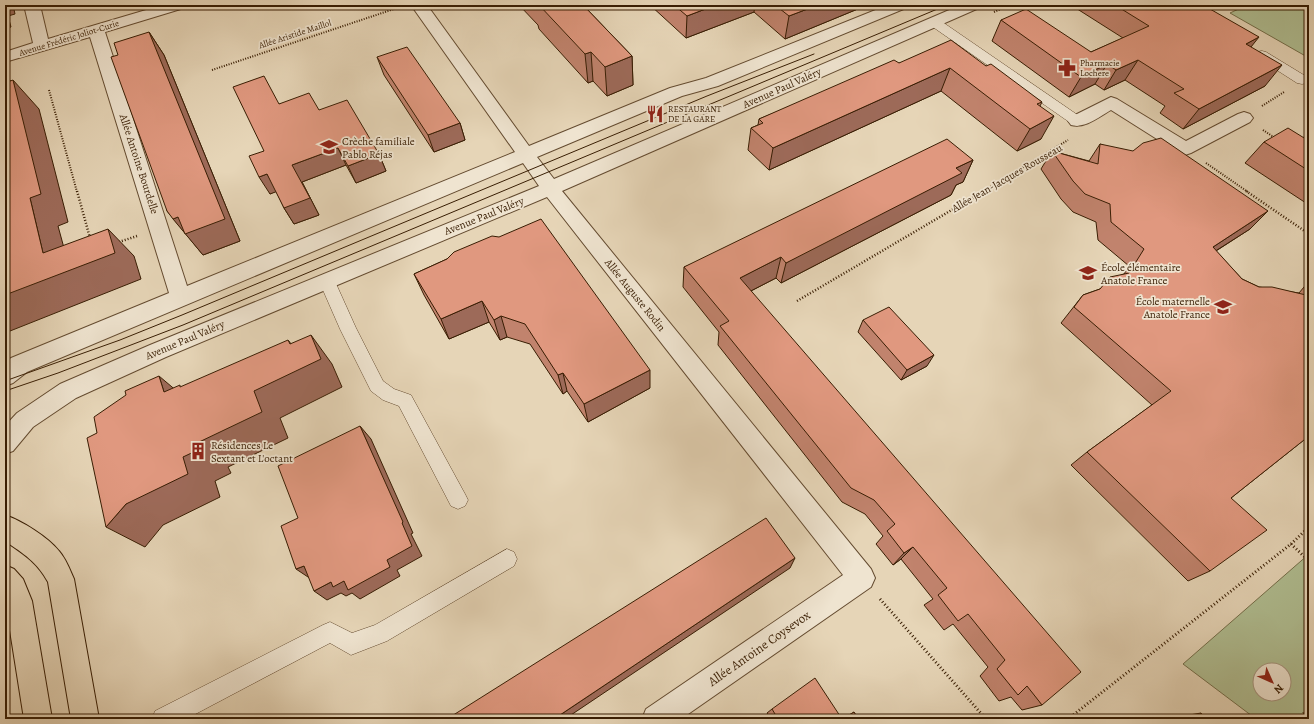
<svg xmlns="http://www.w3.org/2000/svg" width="1314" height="724" font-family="Alegreya,serif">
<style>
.green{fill:#b0be92;stroke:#746e4a;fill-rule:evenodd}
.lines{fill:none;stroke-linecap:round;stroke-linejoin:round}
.service-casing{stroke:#644b30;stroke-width:1}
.minor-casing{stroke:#644b30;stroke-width:2}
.primary-casing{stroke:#381d03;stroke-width:2}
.path-far2{stroke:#381d03;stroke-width:2;stroke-dasharray:1 1.5;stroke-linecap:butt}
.path-far1{stroke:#381d03;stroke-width:2.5;stroke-dasharray:1 2;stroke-linecap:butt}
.path{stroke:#381d03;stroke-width:3;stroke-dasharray:1 2.5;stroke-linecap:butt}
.service{fill:#efe4d0;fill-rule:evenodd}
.minor{fill:#efe4d0;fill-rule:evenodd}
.primary{fill:#e6d5b7;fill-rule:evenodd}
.tram{stroke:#381d03;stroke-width:1}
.wall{fill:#c1836d;stroke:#381d03}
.shaded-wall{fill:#9d6a59;stroke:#381d03}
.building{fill:#e0987f;stroke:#381d03}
.labels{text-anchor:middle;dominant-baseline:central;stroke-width:3.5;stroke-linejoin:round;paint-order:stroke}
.far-street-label{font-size:9px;fill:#381d03;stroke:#efe4d0}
.far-poi-label{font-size:9px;fill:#381d03;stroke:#efe4d0;text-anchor:start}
.street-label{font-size:11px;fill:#381d03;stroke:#efe4d0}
.poi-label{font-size:11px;fill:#381d03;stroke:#efe4d0;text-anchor:start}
.near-street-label{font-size:13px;fill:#381d03;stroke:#efe4d0}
</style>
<rect width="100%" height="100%" fill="#e6d5b7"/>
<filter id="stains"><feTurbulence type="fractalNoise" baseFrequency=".005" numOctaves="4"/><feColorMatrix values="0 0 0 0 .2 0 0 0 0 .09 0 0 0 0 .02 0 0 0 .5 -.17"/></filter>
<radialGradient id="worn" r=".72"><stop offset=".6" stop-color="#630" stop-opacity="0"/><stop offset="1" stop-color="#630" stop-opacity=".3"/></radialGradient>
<g class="green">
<path d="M 1247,5 L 1309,5 L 1309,58 L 1230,13 Z"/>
<path d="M 1309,554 L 1309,719 L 1256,719 L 1183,664 ZM 1260,670 L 1284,670 L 1284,694 L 1260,694 Z"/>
</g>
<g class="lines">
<g class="service-casing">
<g id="service">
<path d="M 934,18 L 938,19 L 1082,118 L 1084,121 L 1082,124 L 1077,126 L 1072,124 L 930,25 L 928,22 L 930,19 Z"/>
<path d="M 1262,51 L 1266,52 L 1307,77 L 1308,80 L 1307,83 L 1302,84 L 1297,83 L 1258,58 L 1256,55 L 1258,52 Z"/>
<path d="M 327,275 L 333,277 L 356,328 L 383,381 L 394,389 L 411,395 L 465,494 L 468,500 L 465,506 L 458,509 L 451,506 L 399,406 L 383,400 L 371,391 L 340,329 L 319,281 L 321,277 Z"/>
<path d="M 507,549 L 514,552 L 517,559 L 514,566 L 387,641 L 351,655 L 330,643 L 186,719 L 152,719 L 155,711 L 323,625 L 330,622 L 352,633 L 375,625 Z"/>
</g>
</g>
<g class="minor-casing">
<g id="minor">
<path d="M 24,5 L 40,5 L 48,39 L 163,5 L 187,5 L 184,8 L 105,32 L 187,286 L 515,152 L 411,5 L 427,5 L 529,146 L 670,88 L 706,78 L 888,5 L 909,5 L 906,8 L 718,86 L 682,96 L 537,157 L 554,179 L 961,5 L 982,5 L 979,8 L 562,191 L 871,569 L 875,578 L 871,587 L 681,719 L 642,719 L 646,709 L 843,575 L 547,197 L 166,357 L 76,398 L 33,427 L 13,451 L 5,454 L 5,426 L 17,413 L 60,384 L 150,345 L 539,186 L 523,163 L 27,372 L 13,383 L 5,386 L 5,363 L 11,358 L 169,293 L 90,37 L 5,62 L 5,52 L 33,43 Z"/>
<path d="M 1111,97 L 1117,99 L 1186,141 L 1238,114 L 1244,112 L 1250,114 L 1253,118 L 1250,122 L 1191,153 L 1185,155 L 1179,153 L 1111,110 C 1099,117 1084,129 1071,125 L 1068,121 L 1071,117 Z"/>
</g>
</g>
<g class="primary-casing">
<g id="primary">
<path d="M 5,515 C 22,521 48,537 59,551 C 66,559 70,570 74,579 L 99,719 L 71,719 L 48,582 C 37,562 24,554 5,541 Z"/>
<path d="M 5,565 L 14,569 L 23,579 L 32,601 L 52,719 L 24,719 L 5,599 Z"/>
</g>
</g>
<g class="path-far2">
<path d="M 994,12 L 1010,5"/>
<path d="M 212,70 L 397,8"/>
<path d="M 49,90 L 77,192"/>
<path d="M 1262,106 L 1284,92"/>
<path d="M 1263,130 L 1275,138"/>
<path d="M 1302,139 L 1309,134"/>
<path d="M 1206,163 L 1248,192"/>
<path d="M 982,192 L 1068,140"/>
</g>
<g class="path-far1">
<path d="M 77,191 L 90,238"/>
<path d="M 1246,191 L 1309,234"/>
<path d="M 119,242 L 137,236"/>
<path d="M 797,301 L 984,191"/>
</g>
<g class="path">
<path d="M 1291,544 L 1309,561"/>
<path d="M 880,599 L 986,719"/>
<path d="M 1068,719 L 1291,544 L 1309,527"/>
<path d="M 1299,719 L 1309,707"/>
</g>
<use href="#service" class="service"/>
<use href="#minor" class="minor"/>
<use href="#primary" class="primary"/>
<g class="tram">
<path d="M 5,381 L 120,340 L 182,315 L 707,96 L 814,54"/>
<path d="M 5,391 L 58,373 L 183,325 L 947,5"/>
</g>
</g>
<g class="wall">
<path d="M 519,5 L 583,5 L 632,56 L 633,85 L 607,96 L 593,81 L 588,83 L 539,29 L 538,25 Z"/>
<path d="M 650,5 L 866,5 L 865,6 L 785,39 L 754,12 L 686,38 Z"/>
<path d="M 1071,5 L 1203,5 L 1251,47 L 1265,86 L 1183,129 L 1160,113 L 1165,106 L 1125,80 L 1104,90 L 1095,84 L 1069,97 L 992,41 L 1001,20 L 1091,52 L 1123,38 Z"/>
<path d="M 149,32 L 164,55 L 240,241 L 203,255 L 167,211 Z"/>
<path d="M 377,57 L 460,123 L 465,140 L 434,152 L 384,75 Z"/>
<path d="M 899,63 L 986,66 L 1042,102 L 1040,106 L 1041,139 L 1017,151 L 941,91 L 769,170 L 748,150 L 751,128 L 758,125 L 759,119 Z"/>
<path d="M 279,104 L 319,110 L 379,154 L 386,171 L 356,183 L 346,165 L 302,182 L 319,215 L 294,224 L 284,208 L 276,191 L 270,194 L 264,151 Z"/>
<path d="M 1309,141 L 1309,205 L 1245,163 L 1264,142 Z"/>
<path d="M 1100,144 L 1268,211 L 1250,229 L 1216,251 L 1242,279 L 1259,287 L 1299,293 L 1309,281 L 1309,436 L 1231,498 L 1210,571 L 1188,581 L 1071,465 L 1087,452 L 1152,405 L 1061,323 L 1083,295 L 1100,289 L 1124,274 L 1129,266 L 1098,240 L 1096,222 L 1073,212 L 1061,199 L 1041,169 L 1052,151 L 1089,161 Z"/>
<path d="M 973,160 L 963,182 L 956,185 L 951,195 L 781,283 L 776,278 L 751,291 L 1042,705 L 1022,710 L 1011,697 L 999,701 L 980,676 L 988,667 L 953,624 L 944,630 L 924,605 L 933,599 L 901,559 L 893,565 L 876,544 L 883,536 L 865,514 L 842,502 L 718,345 L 719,332 L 683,287 L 684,267 Z"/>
<path d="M 447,259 L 650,388 L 588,422 L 567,391 L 563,394 L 530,344 L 507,337 L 500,340 L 489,322 L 449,339 L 424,295 L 414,274 Z"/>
<path d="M 863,320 L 927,366 L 901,380 L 858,332 Z"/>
<path d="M 772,709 L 842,719 L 854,712 L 858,719 L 771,719 L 767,713 Z"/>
<path d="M 1201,713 L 1207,719 L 1176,719 L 1178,717 Z"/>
</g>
<g class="shaded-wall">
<path d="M 5,5 L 13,5 L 15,14 L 8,16 L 11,27 L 5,29 Z"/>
<path d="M 716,5 L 755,5 L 754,12 L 686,38 L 687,16 Z"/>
<path d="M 818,5 L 866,5 L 865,6 L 785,39 L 789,16 Z"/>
<path d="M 149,32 L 164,55 L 240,241 L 203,255 L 173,219 L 178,217 Z"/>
<path d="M 1259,37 L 1243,57 L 1246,44 Z"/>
<path d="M 591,52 L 593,81 L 588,83 L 585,54 Z"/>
<path d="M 632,56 L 633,85 L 607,96 L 605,67 Z"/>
<path d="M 1138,60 L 1125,80 L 1104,90 L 1116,70 Z"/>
<path d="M 1107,64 L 1095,84 L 1069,97 L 1081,77 Z"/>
<path d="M 1282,65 L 1265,86 L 1183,129 L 1199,109 Z"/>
<path d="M 950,68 L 941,91 L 769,170 L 773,148 Z"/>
<path d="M 5,74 L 14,85 L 13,80 L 39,109 L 68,222 L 58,226 L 70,270 L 108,229 L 134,256 L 141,279 L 5,333 L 5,295 L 43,253 L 30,198 L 5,84 Z"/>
<path d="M 1054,116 L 1041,139 L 1017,151 L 1030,129 Z"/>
<path d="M 460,123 L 465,140 L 434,152 L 428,135 Z"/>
<path d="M 338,148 L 346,165 L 302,182 L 319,215 L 294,224 L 284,208 L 292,165 Z"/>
<path d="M 379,154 L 386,171 L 356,183 L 348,166 Z"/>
<path d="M 973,160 L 963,182 L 956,185 L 951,195 L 781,283 L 786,263 L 956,168 Z"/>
<path d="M 267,174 L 278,191 L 270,194 L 259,177 Z"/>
<path d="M 1268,211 L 1250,229 L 1195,264 L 1213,247 Z"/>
<path d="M 781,257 L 776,278 L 737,298 L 740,278 Z"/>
<path d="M 482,301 L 489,322 L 449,339 L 441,319 Z"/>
<path d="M 501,316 L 507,337 L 500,340 L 494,320 Z"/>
<path d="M 311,335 L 332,364 L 342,387 L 280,418 L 288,438 L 228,467 L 231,473 L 215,481 L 220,497 L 163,525 L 145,547 L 106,527 L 126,504 L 183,457 L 197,443 L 254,391 L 290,344 L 288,340 L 308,365 Z"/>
<path d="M 934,355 L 927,366 L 901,380 L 907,370 Z"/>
<path d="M 650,370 L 650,388 L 588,422 L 584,404 Z"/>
<path d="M 563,373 L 567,391 L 563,394 L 558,375 Z"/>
<path d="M 159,376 L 191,403 L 164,392 Z"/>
<path d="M 360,426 L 371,439 L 413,533 L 411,534 L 422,556 L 397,570 L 400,576 L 360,599 L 352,593 L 346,596 L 341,593 L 327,600 L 314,591 L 331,582 L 344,581 L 387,560 L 402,523 Z"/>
<path d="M 913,547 L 901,559 L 893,565 L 904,553 Z"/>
<path d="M 795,558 L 790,568 L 565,719 L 554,719 Z"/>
<path d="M 304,566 L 311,579 L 296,569 Z"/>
</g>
<g class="building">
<path d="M 539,5 L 583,5 L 632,56 L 605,67 L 591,52 L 585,54 Z"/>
<path d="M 674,5 L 716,5 L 687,16 Z"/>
<path d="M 775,5 L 818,5 L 789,16 Z"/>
<path d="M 1115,5 L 1203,5 L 1259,37 L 1246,44 L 1282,65 L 1199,109 L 1174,93 L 1184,89 L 1138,60 L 1116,70 L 1107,64 L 1081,77 L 1001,20 L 1026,9 L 1091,52 L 1149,26 Z"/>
<path d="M 149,32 L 225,219 L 185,234 L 178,217 L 173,219 L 167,211 L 111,57 L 118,55 L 114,43 Z"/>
<path d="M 951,40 L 986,66 L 991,64 L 1042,102 L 1037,104 L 1054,116 L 1030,129 L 950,68 L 773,148 L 751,128 L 763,123 L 759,119 L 894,60 L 899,63 Z"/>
<path d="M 407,47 L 460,123 L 428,135 L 377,57 Z"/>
<path d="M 264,76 L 279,104 L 309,93 L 319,110 L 347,100 L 379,154 L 348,166 L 338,148 L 292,165 L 310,198 L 284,208 L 267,174 L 259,177 L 249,156 L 264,151 L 233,87 Z"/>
<path d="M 13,80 L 41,194 L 30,198 L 43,253 L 108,229 L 115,253 L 5,295 L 5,83 Z"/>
<path d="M 1288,128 L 1309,141 L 1309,171 L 1264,142 Z"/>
<path d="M 1161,138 L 1268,211 L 1213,247 L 1242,279 L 1259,287 L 1272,287 L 1306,295 L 1309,291 L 1309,436 L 1231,498 L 1267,530 L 1210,571 L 1087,452 L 1171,391 L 1074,307 L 1083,295 L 1100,289 L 1110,277 L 1129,273 L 1144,249 L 1111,222 L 1110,204 L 1085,194 L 1073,181 L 1052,151 L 1098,164 L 1100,144 L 1133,151 L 1143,143 Z"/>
<path d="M 947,139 L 973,160 L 956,168 L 962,173 L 786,263 L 781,257 L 740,278 L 1081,672 L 1042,705 L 1027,686 L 1018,695 L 997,669 L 1005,660 L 968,614 L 958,621 L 938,595 L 947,588 L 913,547 L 904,553 L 887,531 L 895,524 L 874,500 L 851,488 L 720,326 L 729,321 L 684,267 Z"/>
<path d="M 541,219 L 650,370 L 584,404 L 563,373 L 558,375 L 525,324 L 501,316 L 494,320 L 482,301 L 441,319 L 414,274 L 447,259 L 454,252 L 492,236 L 499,237 Z"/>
<path d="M 889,307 L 934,355 L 907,370 L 863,320 Z"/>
<path d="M 311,335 L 321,359 L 254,391 L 262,412 L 197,443 L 200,449 L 183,457 L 188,474 L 126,504 L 106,527 L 87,438 L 97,433 L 94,417 L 126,395 L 125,391 L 159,376 L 164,392 L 180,385 L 180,387 L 288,340 L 290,344 Z"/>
<path d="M 360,426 L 403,522 L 402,523 L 412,546 L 387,560 L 390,567 L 348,590 L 344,581 L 333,587 L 331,582 L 314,591 L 304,566 L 296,569 L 281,526 L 298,518 L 278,466 Z"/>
<path d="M 766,518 L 795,558 L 554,719 L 447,719 Z"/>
<path d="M 815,678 L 842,719 L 778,719 L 772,709 Z"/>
<path d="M 854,712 L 858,719 L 844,719 Z"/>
<path d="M 1201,713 L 1207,719 L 1194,719 Z"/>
</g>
<defs>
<g id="pharmacy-bare" transform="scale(1.38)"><path d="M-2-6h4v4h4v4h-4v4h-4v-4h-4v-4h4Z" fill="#8f2418" stroke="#efe4d0" stroke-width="2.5" paint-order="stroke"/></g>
<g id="restaurant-bare" transform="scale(1.38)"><path d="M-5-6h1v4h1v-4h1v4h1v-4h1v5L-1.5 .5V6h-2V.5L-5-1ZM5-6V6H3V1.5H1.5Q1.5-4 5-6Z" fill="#8f2418" stroke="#efe4d0" stroke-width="2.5" paint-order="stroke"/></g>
<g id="school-bare" transform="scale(1.38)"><path d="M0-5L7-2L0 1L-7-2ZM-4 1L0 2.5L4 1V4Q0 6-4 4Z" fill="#8f2418" stroke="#efe4d0" stroke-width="2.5" paint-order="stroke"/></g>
<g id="building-bare" transform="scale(1.38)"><path d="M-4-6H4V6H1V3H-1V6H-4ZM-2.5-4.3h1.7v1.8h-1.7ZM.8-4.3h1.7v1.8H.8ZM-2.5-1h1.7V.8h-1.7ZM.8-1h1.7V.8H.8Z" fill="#8f2418" stroke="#efe4d0" stroke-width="2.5" paint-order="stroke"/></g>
</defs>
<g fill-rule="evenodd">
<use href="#pharmacy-bare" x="1067" y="68"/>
<use href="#restaurant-bare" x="655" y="114"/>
<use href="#school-bare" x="329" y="147"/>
<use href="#school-bare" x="1088" y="273"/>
<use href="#school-bare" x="1223" y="307"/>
<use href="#building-bare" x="198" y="451"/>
</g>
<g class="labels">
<g class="far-street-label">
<text transform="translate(295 34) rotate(-18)">Allée Aristide Maillol</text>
<text transform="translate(69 38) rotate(-17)">Avenue Frédéric Joliot-Curie</text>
</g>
<g class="far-poi-label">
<text x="1080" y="63">Pharmacie<tspan x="1080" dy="10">Lochere</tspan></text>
<text x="668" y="109">RESTAURANT<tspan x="668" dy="10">DE LA GARE</tspan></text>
</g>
<g class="street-label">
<text transform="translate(782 88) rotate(-24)">Avenue Paul Valéry</text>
<text transform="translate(139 164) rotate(72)">Allée Antoine Bourdelle</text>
<text transform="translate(1007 178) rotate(-30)">Allée Jean-Jacques Rousseau</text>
<text transform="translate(484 216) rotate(-22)">Avenue Paul Valéry</text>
<text transform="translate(635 295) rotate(51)">Allée Auguste Rodin</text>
<text transform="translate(185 340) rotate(-23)">Avenue Paul Valéry</text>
</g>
<g class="poi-label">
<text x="342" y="141">Crèche familiale<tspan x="342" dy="13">Pablo Réjas</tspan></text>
<text x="1101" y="267">École élémentaire<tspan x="1101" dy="13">Anatole France</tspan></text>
<text x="1210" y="301" text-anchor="end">École maternelle<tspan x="1210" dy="13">Anatole France</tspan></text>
<text x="211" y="445">Résidences Le<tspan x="211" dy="13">Sextant et L'octant</tspan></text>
</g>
<g class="near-street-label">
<text transform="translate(759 648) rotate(-35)">Allée Antoine Coysevox</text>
</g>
</g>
<rect width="1314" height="724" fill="none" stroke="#e6d5b7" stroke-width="20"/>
<rect x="6" y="6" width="1302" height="712" fill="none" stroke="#381d03" stroke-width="2"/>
<rect x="10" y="10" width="1294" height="704" fill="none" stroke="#381d03"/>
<g transform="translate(1272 682) rotate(135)"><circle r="19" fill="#efe4d0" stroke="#a6947e"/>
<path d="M0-3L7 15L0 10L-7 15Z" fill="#8f2418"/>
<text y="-6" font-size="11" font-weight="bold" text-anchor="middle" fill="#381d03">N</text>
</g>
<rect width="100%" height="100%" filter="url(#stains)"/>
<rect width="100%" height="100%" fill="url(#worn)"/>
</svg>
